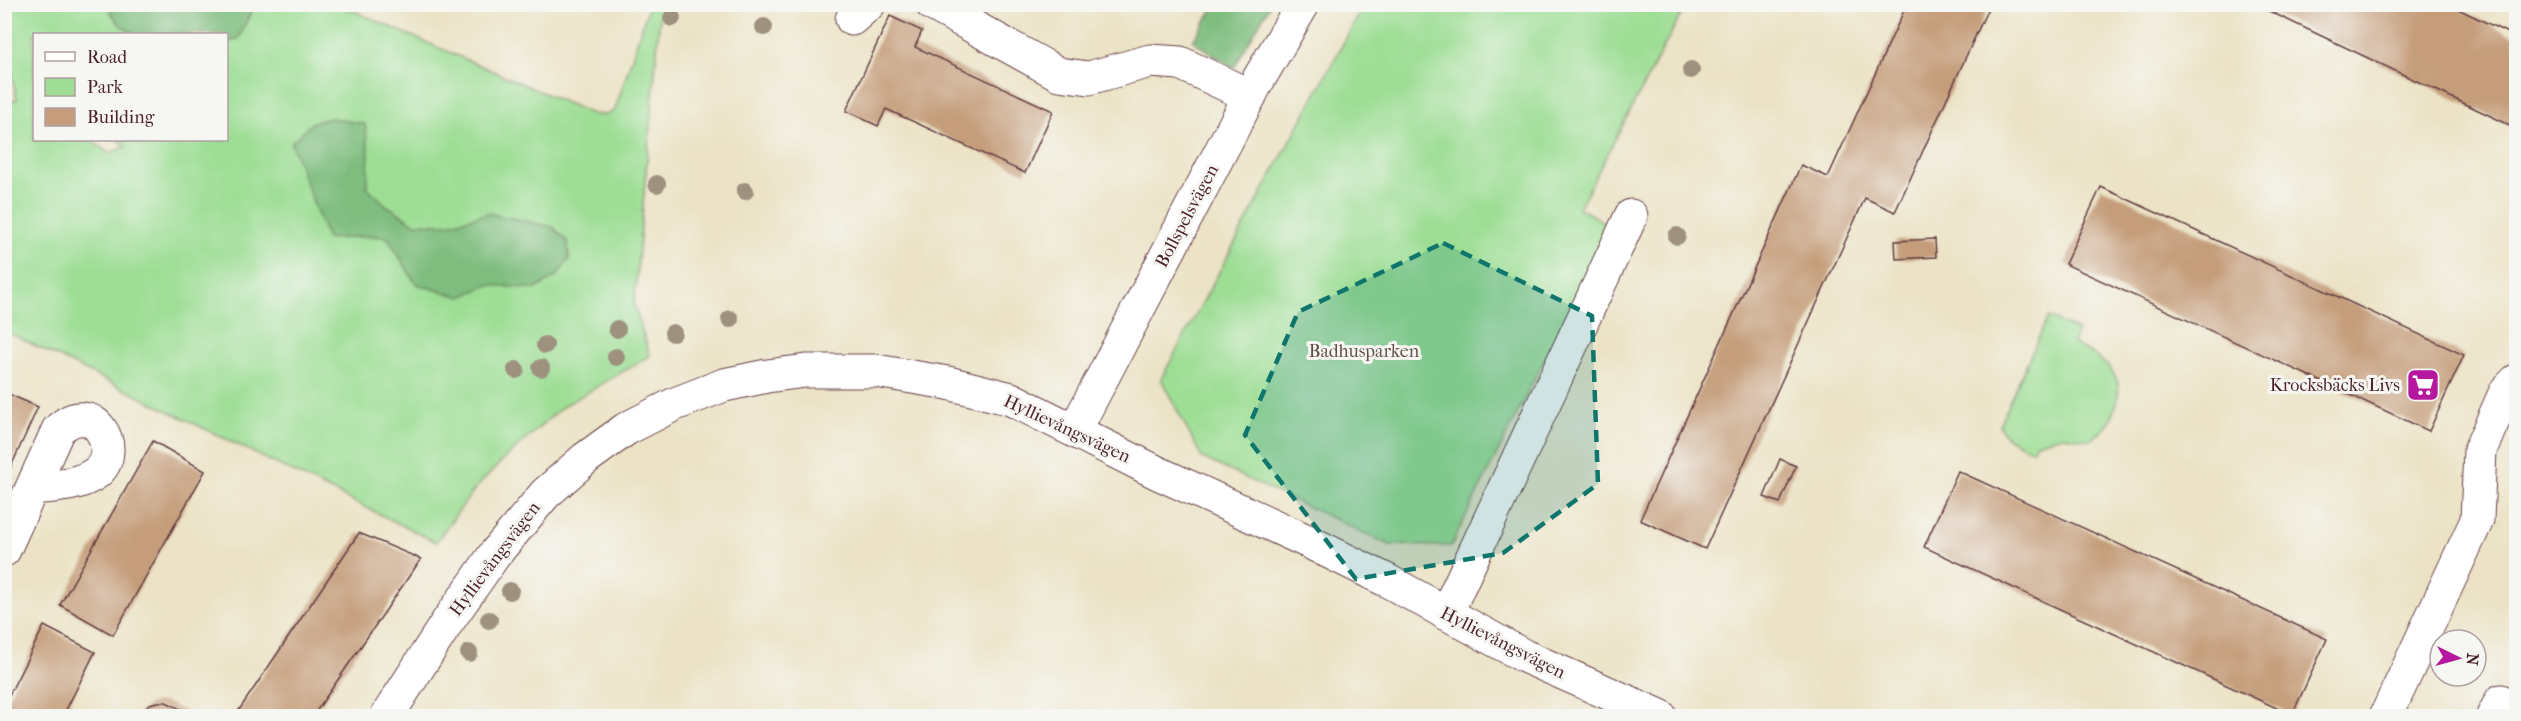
<svg xmlns="http://www.w3.org/2000/svg" width="2521" height="721" font-family="'IM FELL French Canon',serif">
<style>
.green{fill:#9dde94;stroke:#747e60;stroke-width:1.5}
.forest{fill:#7ebd7e;stroke:#646e54;stroke-width:1.5}
.building{fill:#c59d7a}
.lines{fill:none;stroke-linecap:round;stroke-linejoin:round}
.minor-casing{stroke:#623c42;stroke-width:35}
.minor{stroke:#fff;stroke-width:33}
.tree{fill:#9e927f}
.marked{fill:#0f766e;fill-opacity:0.2;stroke:#0f766e;stroke-width:4.5;stroke-dasharray:12 8;stroke-linejoin:round}
.labels{text-anchor:middle;dominant-baseline:central;stroke-width:6;stroke-linejoin:round;paint-order:stroke}
.street-label{font-size:18px;fill:#4a1f2b;stroke:#f6f6f2}
.park-label{font-size:18px;fill:#5f4f45;stroke:#f6f6f2}
.poi-label{font-size:18px;fill:#4a1f2b;stroke:#f6f6f2;text-anchor:end}
</style>
<rect width="100%" height="100%" fill="#f6f6f2"/>
<filter id="ink" filterUnits="userSpaceOnUse"><feTurbulence type="fractalNoise" baseFrequency=".0167" numOctaves="2"/><feDisplacementMap in="SourceGraphic" scale="12" xChannelSelector="R" yChannelSelector="G"/><feConvolveMatrix kernelMatrix="1 2 1 2 8 2 1 2 1" color-interpolation-filters="sRGB"/></filter>
<filter id="wash" filterUnits="userSpaceOnUse"><feTurbulence type="fractalNoise" baseFrequency=".008" numOctaves="4" result="noise"/><feDisplacementMap in="SourceGraphic" scale="24" xChannelSelector="R" yChannelSelector="G"/><feGaussianBlur stdDeviation="1.35" result="paint"/><feColorMatrix in="noise" values="0 0 0 0 0 0 0 0 0 0 0 0 0 0 0 0 0 1.4 0 .05"/><feComposite in="paint" operator="in"/></filter>
<g filter="url(#wash)">
<rect width="100%" height="100%" fill="#ece3c6"/>
<g class="green">
<path d="M 5,5 L 109,5 C 113,19 122,27 135,34 L 34,34 L 34,140 L 91,140 L 109,153 L 126,147 L 118,140 L 226,140 L 227,43 L 239,38 L 254,5 L 340,5 L 592,114 L 606,115 L 615,110 L 649,5 L 661,5 L 634,305 L 650,356 L 562,407 L 504,459 L 474,490 L 436,542 L 5,331 L 5,103 L 17,99 L 10,68 L 5,68 Z"/>
<path d="M 1364,5 L 1686,5 L 1579,208 L 1611,226 L 1451,546 L 1390,545 L 1202,458 L 1161,379 Z"/>
<path d="M 2048,317 L 2078,331 L 2073,343 C 2100,359 2129,372 2115,408 C 2109,427 2106,428 2091,440 L 2063,436 L 2036,443 L 2032,450 L 2007,438 L 1999,425 Z"/>
</g>
<g class="forest">
<path d="M 109,5 L 109,4 L 254,5 L 239,38 L 227,43 L 226,34 L 135,34 L 121,26 L 111,13 Z"/>
<path d="M 1215,5 L 1270,5 L 1234,68 L 1193,41 Z"/>
<path d="M 332,118 L 365,124 L 369,154 L 367,187 L 386,205 L 414,223 L 448,224 L 488,213 L 553,227 L 568,242 L 569,259 L 557,276 L 536,289 L 489,285 L 461,297 L 416,284 L 388,238 L 373,236 L 327,239 L 291,143 L 313,122 Z"/>
</g>
<g id="blocks">
<g class="building">
<path d="M 1907,4 L 1990,4 L 1895,212 L 1865,198 L 1705,549 L 1640,520 L 1801,165 L 1828,177 Z"/>
<path d="M 2254,4 L 2448,4 L 2516,37 L 2516,128 Z"/>
<path d="M 890,16 L 922,31 L 915,47 L 1053,111 L 1025,173 L 886,109 L 878,126 L 846,111 Z"/>
<path d="M 2101,187 L 2464,355 L 2429,431 L 2065,264 Z"/>
<path d="M 1935,239 L 1936,257 L 1896,259 L 1895,241 Z"/>
<path d="M 4,392 L 38,407 L 4,482 Z"/>
<path d="M 153,441 L 205,471 L 113,635 L 60,605 Z"/>
<path d="M 1780,459 L 1796,466 L 1780,503 L 1764,497 Z"/>
<path d="M 1958,471 L 2327,639 L 2292,715 L 1924,547 Z"/>
<path d="M 359,533 L 421,559 L 313,716 L 235,716 Z"/>
<path d="M 44,626 L 95,652 L 63,716 L 4,716 L 4,705 Z"/>
<path d="M 157,702 L 166,702 L 187,712 L 190,716 L 136,716 L 150,704 Z"/>
</g>
</g>
</g>
<g filter="url(#ink)">
<use href="#blocks" fill-opacity="0" stroke="#623c42" stroke-width="1.5"/>
<g class="lines">
<g class="minor-casing">
<g id="minor">
<path d="M 932,4 L 1059,74 L 1089,78 L 1150,61 L 1180,63 L 1250,96"/>
<path d="M 852,19 L 869,4"/>
<path d="M 1075,430 L 1257,82 L 1303,4"/>
<path d="M 4,550 L 58,430 C 94,395 124,451 96,473 C 79,486 52,486 32,488"/>
<path d="M 1446,614 L 1631,216"/>
<path d="M 387,716 L 446,624 L 495,554 L 545,494 L 586,458 L 626,429 L 675,404 L 724,385 L 767,376 L 806,371 L 876,371 L 948,383 L 1011,399 L 1158,473 L 1307,541 L 1388,581 L 1524,656 L 1660,716"/>
<path d="M 2386,716 L 2477,520 L 2480,450 L 2506,391 L 2516,381"/>
<path d="M 2493,716 L 2501,701"/>
</g>
</g>
<use href="#minor" class="minor"/>
</g>
<g class="tree">
<circle cx="672" cy="18" r="9"/>
<circle cx="764" cy="27" r="9"/>
<circle cx="1691" cy="70" r="9"/>
<circle cx="657" cy="184" r="9"/>
<circle cx="745" cy="191" r="9"/>
<circle cx="1677" cy="236" r="9"/>
<circle cx="730" cy="319" r="9"/>
<circle cx="617" cy="329" r="9"/>
<circle cx="673" cy="333" r="9"/>
<circle cx="545" cy="345" r="9"/>
<circle cx="616" cy="357" r="9"/>
<circle cx="541" cy="368" r="9"/>
<circle cx="516" cy="370" r="9"/>
<circle cx="510" cy="591" r="9"/>
<circle cx="489" cy="620" r="9"/>
<circle cx="469" cy="653" r="9"/>
</g>
</g>
<path class="marked" d="M 1443,243 L 1592,316 L 1598,484 L 1503,553 L 1356,579 L 1245,435 L 1298,312 Z"/>
<defs>
<g id="supermarket-square" transform="scale(1.725)"><rect x="-9" y="-9" width="18" height="18" rx="4" fill="#b5179e" stroke="#f6f6f2"/><path d="M-6-5.5h2.5l.6 2H6L4.5 2H-2.5L-4.4-4H-6ZM-1.5 3.2a1.3 1.3 0 1 0 .1 0ZM3 3.2a1.3 1.3 0 1 0 .1 0Z" fill="#fff"/></g>
</defs>
<g fill-rule="evenodd">
<use href="#supermarket-square" x="2423" y="385"/>
</g>
<g class="labels">
<g class="street-label">
<text transform="translate(1187 216) rotate(-62)">Bollspelsvägen</text>
<text transform="translate(1067 429) rotate(25)">Hyllievångsvägen</text>
<text transform="translate(495 559) rotate(-53)">Hyllievångsvägen</text>
<text transform="translate(1503 643) rotate(27)">Hyllievångsvägen</text>
</g>
<g class="park-label">
<text x="1364" y="351">Badhusparken</text>
</g>
<g class="poi-label">
<text x="2400" y="385">Krocksbäcks Livs</text>
</g>
</g>
<rect width="2521" height="721" fill="none" stroke="#f6f6f2" stroke-width="24"/>
<rect x="33" y="33" width="195" height="108" fill="#f6f6f2" stroke="#b1a0a2" stroke-width="1.5"/>
<rect x="45" y="52" width="30" height="9" fill="#ffffff" stroke="#b1a0a2" stroke-width="1.5"/>
<text x="87" y="63" font-size="18" fill="#4a1f2b">Road</text>
<rect x="45" y="78" width="30" height="18" fill="#9dde94" stroke="#b1a0a2" stroke-width="1.5"/>
<text x="87" y="93" font-size="18" fill="#4a1f2b">Park</text>
<rect x="45" y="108" width="30" height="18" fill="#c59d7a" stroke="#b1a0a2" stroke-width="1.5"/>
<text x="87" y="123" font-size="18" fill="#4a1f2b">Building</text>
<g transform="translate(2458 658) rotate(95)"><circle r="28" fill="#f6f6f2" stroke="#b1a0a2" stroke-width="1.5"/>
<path d="M0-4.5L10 22L0 15L-10 22Z" fill="#b5179e"/>
<text y="-9" font-size="16" font-weight="bold" text-anchor="middle" fill="#4a1f2b">N</text>
</g>
</svg>
